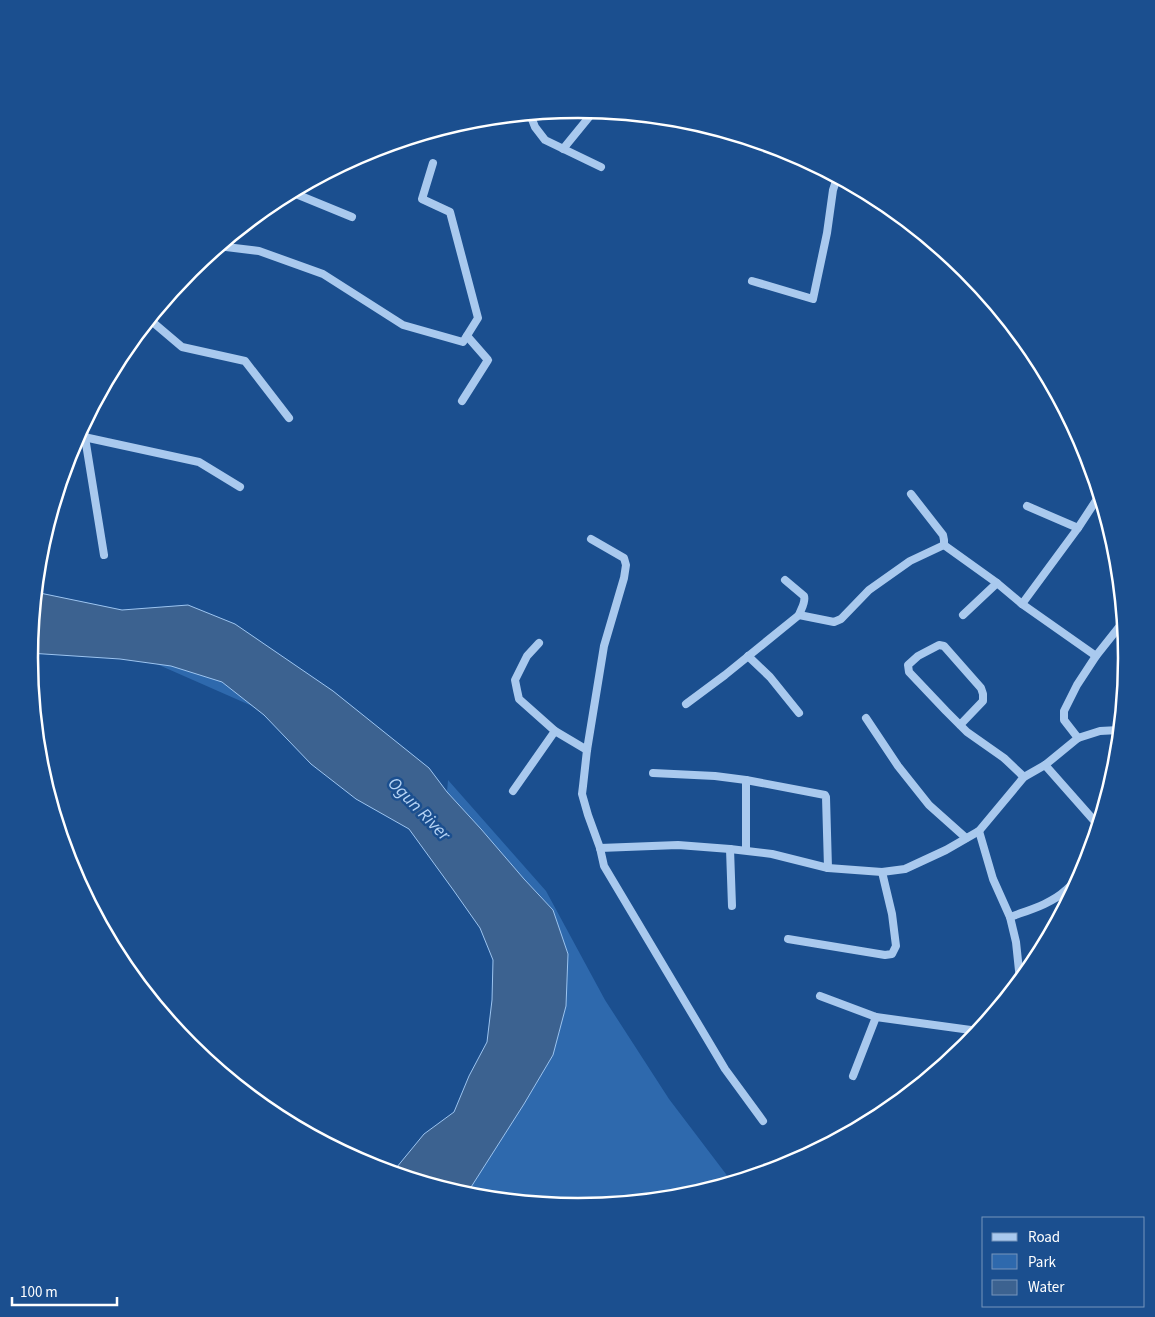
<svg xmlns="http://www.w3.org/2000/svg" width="1155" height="1317" font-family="'Source Sans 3',sans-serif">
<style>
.green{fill:#2e69ad}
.water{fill:#3c6290;stroke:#9cc4f0}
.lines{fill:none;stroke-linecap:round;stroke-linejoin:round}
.minor{stroke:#a9c9ee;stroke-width:8}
.labels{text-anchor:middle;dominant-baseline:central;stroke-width:5;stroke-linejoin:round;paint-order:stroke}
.water-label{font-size:18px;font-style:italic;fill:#b5d3f5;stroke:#1b4f8f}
.rim{fill:none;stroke:#fff;stroke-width:2.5}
</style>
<rect width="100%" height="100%" fill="#1b4f8f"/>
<path class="green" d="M 35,592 L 122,610 L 188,605 L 235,624 L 333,691 L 429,768 L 447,792 L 448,780 L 546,891 L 605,1000 L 669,1099 L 732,1182 L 684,1197 L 577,1207 L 466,1195 L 524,1104 L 553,1055 L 566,1006 L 568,954 L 553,910 L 524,879 L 481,829 L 447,792 L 34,610 Z"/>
<path class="water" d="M 35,592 L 122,610 L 188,605 L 235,624 L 333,691 L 429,768 L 447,792 L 481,829 L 524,879 L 553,910 L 568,954 L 566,1006 L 553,1055 L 524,1104 L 466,1195 L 392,1173 L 424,1134 L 454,1112 L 469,1076 L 487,1042 L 492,1000 L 493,960 L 480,928 L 454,891 L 409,829 L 356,799 L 311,764 L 264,715 L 222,682 L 171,666 L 120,659 L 29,653 Z"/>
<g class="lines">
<g class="minor">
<path d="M 530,114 L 535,127 L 545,140 L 601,167"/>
<path d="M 563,149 L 594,111"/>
<path d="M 291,192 L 352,217"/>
<path d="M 227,239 L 226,247 L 259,251 L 323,274 L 403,325 L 463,342 L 478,318 L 450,212 L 422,199 L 433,163"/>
<path d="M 752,281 L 813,299 L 827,233 L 833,190 L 837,178"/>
<path d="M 149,319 L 182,347 L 245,361 L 289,418"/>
<path d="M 462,401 L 488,360 L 467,336"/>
<path d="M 83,425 L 104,555"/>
<path d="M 76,437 L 84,437 L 199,462 L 240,487"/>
<path d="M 911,494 L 943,535 L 944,540 L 944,545"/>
<path d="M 1027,506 L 1078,528"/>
<path d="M 591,539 L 624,558 L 626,565 L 624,578 L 604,646 L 587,750 L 583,786 L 582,794 L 588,815 L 600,848 L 604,866 L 725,1069 L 763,1121"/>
<path d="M 944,545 L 997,583 L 1022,604 L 1096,656"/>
<path d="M 1022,604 L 1078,528 L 1099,496"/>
<path d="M 799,615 L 834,622 L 841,619 L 869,590 L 910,561 L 944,545"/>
<path d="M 963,615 L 997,583"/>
<path d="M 539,643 L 527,656 L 515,680 L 517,690 L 519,699 L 555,731 L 587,750"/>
<path d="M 748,656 L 770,677 L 799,713"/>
<path d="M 686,704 L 725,675 L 799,615 C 801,609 806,602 804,596 L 785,580"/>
<path d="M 866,718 L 898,766 L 929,805 L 966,838"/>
<path d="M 960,725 L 983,701 L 983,694 L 981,688 L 944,646 L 939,645 L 918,656 L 908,665 L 909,672 L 946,711 L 967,732 L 1004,758 L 1024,777"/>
<path d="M 1078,738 L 1064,720 L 1064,711 L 1077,685 L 1096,656 L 1123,622"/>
<path d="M 1045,765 L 1098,825"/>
<path d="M 653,773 L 715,776 L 746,780 L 825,795 L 826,797 L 828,868"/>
<path d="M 513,791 L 555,731"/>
<path d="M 979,831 L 993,879 L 1010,917 L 1016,942 L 1020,980"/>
<path d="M 600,848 L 678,845 L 730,849 L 772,854 L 828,868 L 882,872 L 905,869 L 946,850 L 979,831 L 1024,777 L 1045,765 L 1078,738 L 1100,731 L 1119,730"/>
<path d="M 730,849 L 732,906"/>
<path d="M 746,850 L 746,780"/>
<path d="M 1010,917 C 1029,910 1051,904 1066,890 C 1073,884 1079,876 1084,869"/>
<path d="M 788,939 L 885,955 L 892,954 L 896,946 L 892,914 L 882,872"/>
<path d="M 820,996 L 876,1017 L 978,1031"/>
<path d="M 853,1076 L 876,1017"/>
</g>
</g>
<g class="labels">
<g class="water-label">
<text transform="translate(419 809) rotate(46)">Ogun River</text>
</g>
</g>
<path d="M0 0H1155V1317H0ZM38 658a540 540 0 1 1 1080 0a540 540 0 1 1-1080 0Z" fill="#1b4f8f" fill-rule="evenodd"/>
<path class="rim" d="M38 658a540 540 0 1 1 1080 0a540 540 0 1 1-1080 0Z"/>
<rect x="982" y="1217" width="162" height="90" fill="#1b4f8f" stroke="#7695bc"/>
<rect x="992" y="1233" width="25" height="8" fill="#a9c9ee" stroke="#7695bc"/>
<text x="1028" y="1242" font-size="15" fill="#ffffff">Road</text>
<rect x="992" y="1254" width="25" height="15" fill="#2e69ad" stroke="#7695bc"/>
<text x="1028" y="1267" font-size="15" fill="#ffffff">Park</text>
<rect x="992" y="1280" width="25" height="15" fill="#3c6290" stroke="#7695bc"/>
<text x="1028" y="1292" font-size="15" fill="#ffffff">Water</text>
<path d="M12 1297v8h105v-8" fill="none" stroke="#ffffff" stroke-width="2.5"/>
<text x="20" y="1297" font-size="15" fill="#ffffff" stroke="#1b4f8f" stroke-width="4" paint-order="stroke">100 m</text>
</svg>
